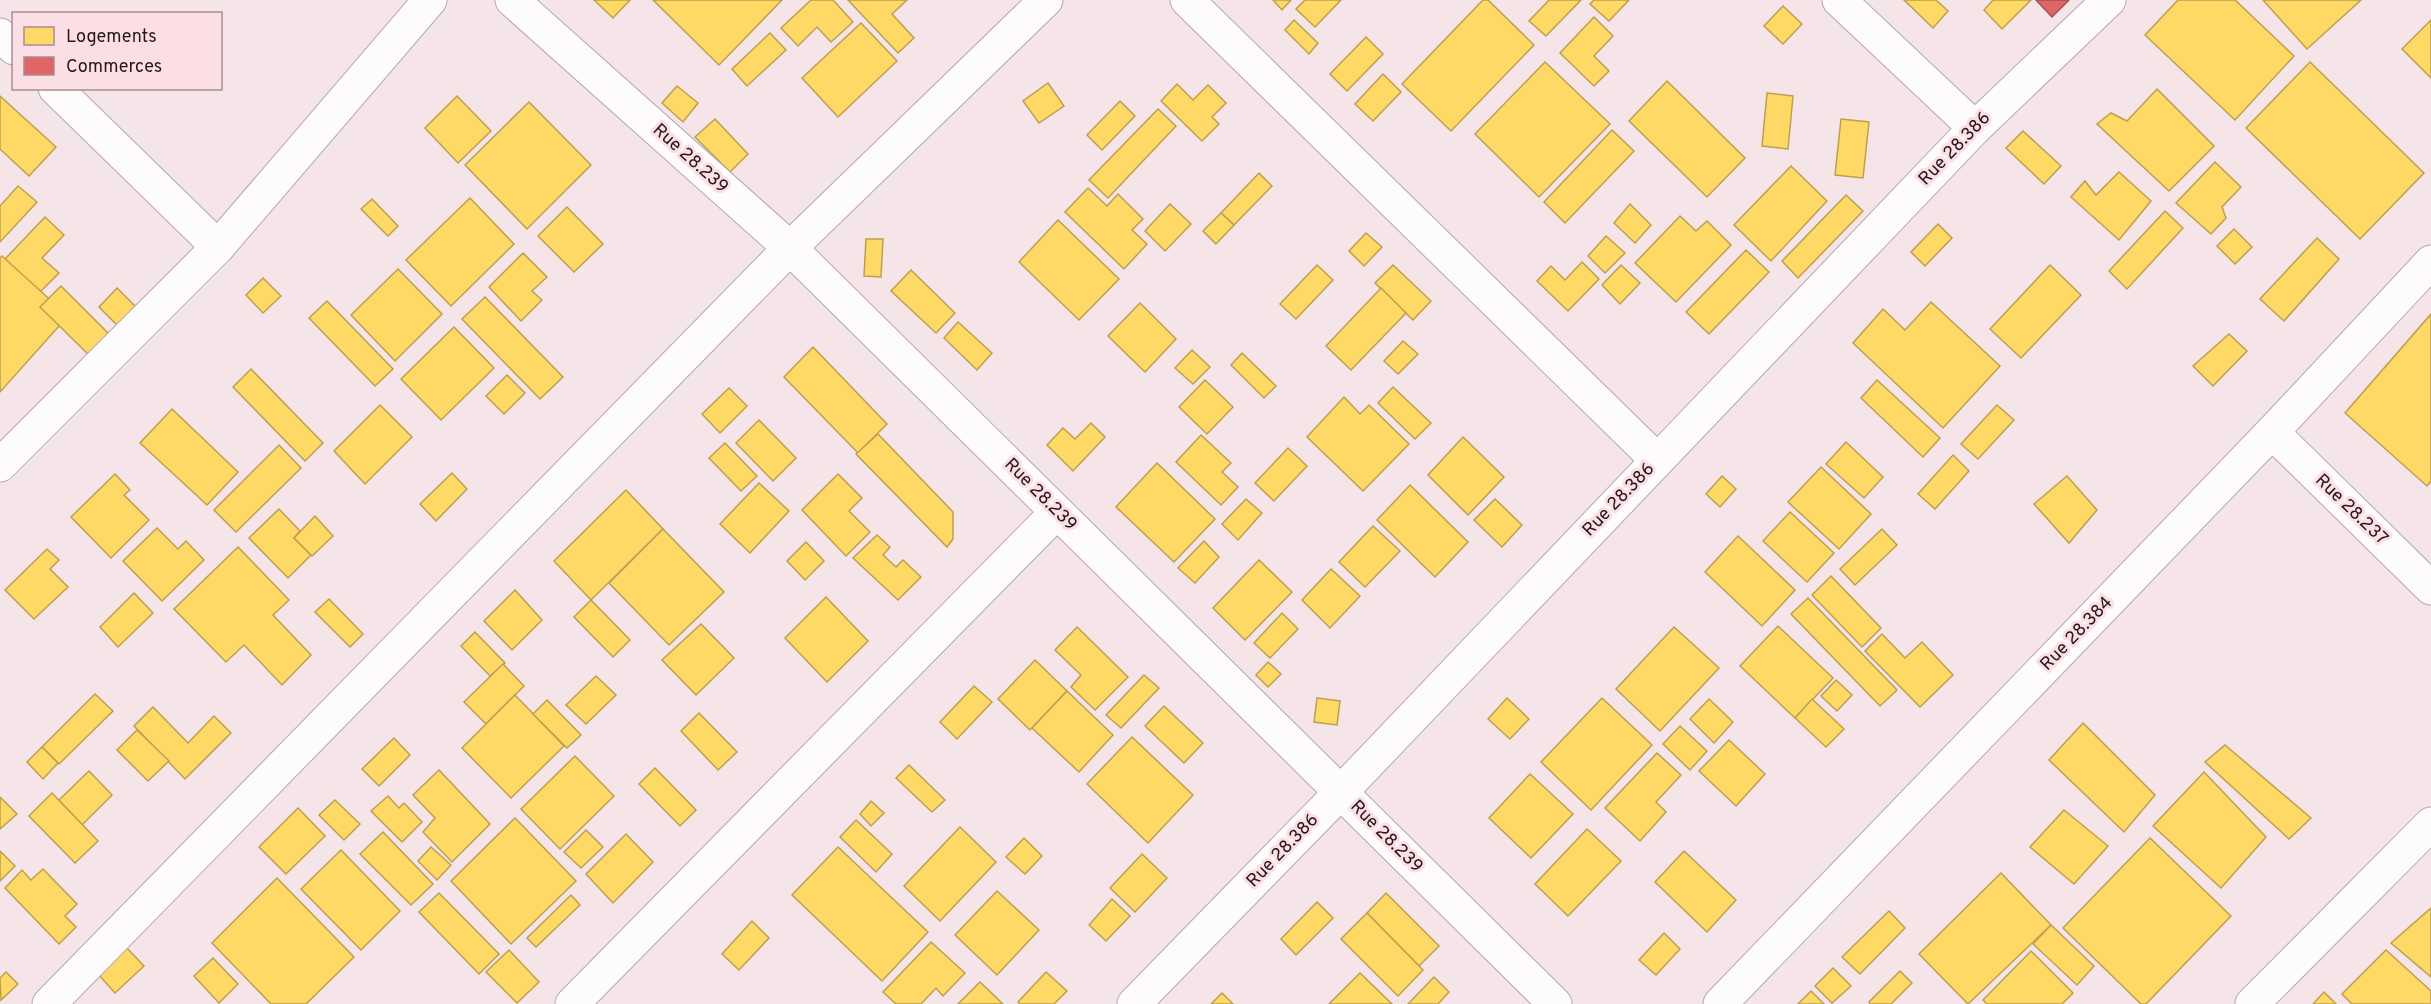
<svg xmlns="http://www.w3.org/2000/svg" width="2431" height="1004" font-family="Overpass,sans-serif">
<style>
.homes{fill:#ffd966;stroke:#be9f50;stroke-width:1.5}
.shops{fill:#e06666;stroke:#a84f50;stroke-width:1.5}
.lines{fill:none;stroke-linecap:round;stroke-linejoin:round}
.street-casing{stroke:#b6a8ab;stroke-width:35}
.secondary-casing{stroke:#b6a8ab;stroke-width:35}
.street{stroke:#fefbfc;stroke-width:33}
.secondary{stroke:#fefbfc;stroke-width:33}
.labels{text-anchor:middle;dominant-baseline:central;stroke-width:6;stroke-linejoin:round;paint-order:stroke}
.street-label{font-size:18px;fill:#25181b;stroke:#fcdee5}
</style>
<rect width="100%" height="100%" fill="#f5e5e8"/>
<g class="homes">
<path d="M 594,0 L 630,0 L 613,18 Z"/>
<path d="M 653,0 L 782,0 L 719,65 Z"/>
<path d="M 811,0 L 833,0 L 853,22 L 831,42 L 817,27 L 798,46 L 781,28 Z"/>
<path d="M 848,0 L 907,0 L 892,14 L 914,38 L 898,53 Z"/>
<path d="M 1273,0 L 1291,0 L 1282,10 Z"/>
<path d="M 1305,0 L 1341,0 L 1315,27 L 1296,9 Z"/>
<path d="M 1483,0 L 1488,0 L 1534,45 L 1451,131 L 1402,84 Z"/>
<path d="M 1549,0 L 1581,0 L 1546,36 L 1529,21 Z"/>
<path d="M 1594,0 L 1629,0 L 1609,21 L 1590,4 Z"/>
<path d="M 1904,0 L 1936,0 L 1948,11 L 1933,28 Z"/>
<path d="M 1993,0 L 2031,0 L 2002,29 L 1984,10 Z"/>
<path d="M 2178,0 L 2235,0 L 2294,56 L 2235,120 L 2145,35 Z"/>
<path d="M 2263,0 L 2361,0 L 2307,49 Z"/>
<path d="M 1783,6 L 1802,24 L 1783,44 L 1764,26 Z"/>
<path d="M 1594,17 L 1613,36 L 1594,56 L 1609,71 L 1594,86 L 1560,53 Z"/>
<path d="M 1294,20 L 1318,43 L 1309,54 L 1285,30 Z"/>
<path d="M 2431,20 L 2431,78 L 2402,49 Z"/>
<path d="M 861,23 L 897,61 L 838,117 L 802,78 Z"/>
<path d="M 770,33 L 786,50 L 747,86 L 732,69 Z"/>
<path d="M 1366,37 L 1383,54 L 1347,91 L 1330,74 Z"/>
<path d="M 1545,62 L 1610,124 L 1539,197 L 1475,134 Z"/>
<path d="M 2310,62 L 2424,173 L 2360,239 L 2246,128 Z"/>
<path d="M 1383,74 L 1401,92 L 1373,121 L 1355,104 Z"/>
<path d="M 1667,81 L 1745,158 L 1707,197 L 1629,121 Z"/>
<path d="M 1048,83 L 1064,106 L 1039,123 L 1023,101 Z"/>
<path d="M 1177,84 L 1193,100 L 1208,85 L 1226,103 L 1212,117 L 1219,124 L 1202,141 L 1161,101 Z"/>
<path d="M 677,86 L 698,103 L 683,122 L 662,103 Z"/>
<path d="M 2157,89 L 2214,146 L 2169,191 L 2097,124 L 2111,113 L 2127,121 Z"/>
<path d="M 1767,93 L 1793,96 L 1788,149 L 1762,146 Z"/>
<path d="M 0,96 L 56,147 L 29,176 L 0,149 Z"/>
<path d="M 457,96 L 491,131 L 458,163 L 425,128 Z"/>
<path d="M 1120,101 L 1135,116 L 1102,150 L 1087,135 Z"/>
<path d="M 529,102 L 591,165 L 527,229 L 465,165 Z"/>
<path d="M 1158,109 L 1176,126 L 1108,198 L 1089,180 Z"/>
<path d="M 715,119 L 748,154 L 730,172 L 695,137 Z"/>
<path d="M 1841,119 L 1869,122 L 1863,178 L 1835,175 Z"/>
<path d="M 1612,130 L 1634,151 L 1565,223 L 1544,202 Z"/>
<path d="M 2023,131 L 2061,166 L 2044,184 L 2006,148 Z"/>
<path d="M 2215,162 L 2241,187 L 2222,207 L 2226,218 L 2211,234 L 2176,203 Z"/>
<path d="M 1791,166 L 1827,201 L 1771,261 L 1734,225 Z"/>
<path d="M 2119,172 L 2151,201 L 2119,240 L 2071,197 L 2085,181 L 2096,195 Z"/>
<path d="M 1259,173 L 1272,186 L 1234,225 L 1221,213 Z"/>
<path d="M 18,186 L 37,202 L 0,242 L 0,206 Z"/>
<path d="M 1088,188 L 1107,206 L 1118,194 L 1143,219 L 1132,230 L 1147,244 L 1124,269 L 1065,212 Z"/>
<path d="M 1846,195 L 1863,211 L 1798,278 L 1782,261 Z"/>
<path d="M 470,198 L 514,244 L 451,306 L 406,260 Z"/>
<path d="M 372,199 L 398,226 L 388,236 L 361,209 Z"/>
<path d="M 1170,204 L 1191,224 L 1165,251 L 1145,231 Z"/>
<path d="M 1630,204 L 1651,225 L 1635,243 L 1614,223 Z"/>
<path d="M 567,207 L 603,244 L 574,272 L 538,236 Z"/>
<path d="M 2165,211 L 2183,228 L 2127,289 L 2109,271 Z"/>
<path d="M 1221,213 L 1234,225 L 1216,244 L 1203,231 Z"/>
<path d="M 1680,216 L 1696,231 L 1707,221 L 1731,245 L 1676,302 L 1635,263 Z"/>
<path d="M 45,217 L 64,235 L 42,258 L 59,273 L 40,292 L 5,259 Z"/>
<path d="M 1058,220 L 1119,279 L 1079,320 L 1019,262 Z"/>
<path d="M 1938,224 L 1952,238 L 1925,266 L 1911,252 Z"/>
<path d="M 2234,229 L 2252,247 L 2235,264 L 2217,246 Z"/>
<path d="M 1366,233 L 1382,247 L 1364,266 L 1349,251 Z"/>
<path d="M 1606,236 L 1625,253 L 1605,273 L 1588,256 Z"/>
<path d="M 2317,238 L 2339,259 L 2284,321 L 2260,299 Z"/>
<path d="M 866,239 L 883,239 L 881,277 L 864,276 Z"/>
<path d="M 1746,250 L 1769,272 L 1709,334 L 1686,312 Z"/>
<path d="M 523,253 L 547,277 L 532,291 L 542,300 L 521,321 L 489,287 Z"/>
<path d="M 2,256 L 68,316 L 0,392 L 0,258 Z"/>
<path d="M 1582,262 L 1599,279 L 1568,311 L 1537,281 L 1551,266 L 1565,280 Z"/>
<path d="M 1317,265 L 1333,280 L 1296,319 L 1280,304 Z"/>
<path d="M 1393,265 L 1431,301 L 1413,320 L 1375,283 Z"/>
<path d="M 1621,265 L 1640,283 L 1620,304 L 1602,285 Z"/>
<path d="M 2050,265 L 2081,295 L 2021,358 L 1990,329 Z"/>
<path d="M 398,269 L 442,314 L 395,361 L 351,315 Z"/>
<path d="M 911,270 L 955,313 L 936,333 L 891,291 Z"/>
<path d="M 263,278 L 281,296 L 263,313 L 246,295 Z"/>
<path d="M 61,286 L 112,337 L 91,357 L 40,307 Z"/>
<path d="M 117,288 L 136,307 L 118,326 L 99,307 Z"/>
<path d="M 1381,288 L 1406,313 L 1351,370 L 1326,346 Z"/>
<path d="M 485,297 L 563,377 L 540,399 L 462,319 Z"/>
<path d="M 327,301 L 393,369 L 375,386 L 309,318 Z"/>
<path d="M 1931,302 L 2000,366 L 1943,428 L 1853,343 L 1883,309 L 1905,330 Z"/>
<path d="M 1140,303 L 1176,339 L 1145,372 L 1108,336 Z"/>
<path d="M 2431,314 L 2431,481 L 2427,486 L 2345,413 Z"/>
<path d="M 958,322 L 992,353 L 977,370 L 944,338 Z"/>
<path d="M 454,327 L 494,368 L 441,420 L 401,379 Z"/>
<path d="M 2229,334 L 2247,351 L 2213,386 L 2193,366 Z"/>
<path d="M 1403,341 L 1418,354 L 1398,374 L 1384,361 Z"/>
<path d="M 813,347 L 887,424 L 858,453 L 784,377 Z"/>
<path d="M 1192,350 L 1210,367 L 1193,384 L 1175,368 Z"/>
<path d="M 1242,353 L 1276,386 L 1264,398 L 1231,365 Z"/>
<path d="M 251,369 L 323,443 L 305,461 L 233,387 Z"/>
<path d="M 507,375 L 525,393 L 504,414 L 486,396 Z"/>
<path d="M 1205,380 L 1233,407 L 1207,434 L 1179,407 Z"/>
<path d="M 1877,380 L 1940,438 L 1923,457 L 1861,398 Z"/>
<path d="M 1393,387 L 1431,423 L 1415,439 L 1378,403 Z"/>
<path d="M 729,388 L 747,406 L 720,433 L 702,414 Z"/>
<path d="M 1344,397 L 1360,414 L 1369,405 L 1409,444 L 1363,491 L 1307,437 Z"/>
<path d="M 380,405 L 412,437 L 365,484 L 334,451 Z"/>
<path d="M 1997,405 L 2014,420 L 1978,459 L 1961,444 Z"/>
<path d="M 172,409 L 238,472 L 207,505 L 140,443 Z"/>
<path d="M 759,420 L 796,458 L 773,481 L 736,443 Z"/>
<path d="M 1091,423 L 1105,437 L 1073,471 L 1047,445 L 1063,428 L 1075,439 Z"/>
<path d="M 878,434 L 953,512 L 953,539 L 947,547 L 856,454 Z"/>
<path d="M 1201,435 L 1231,463 L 1222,472 L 1238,487 L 1221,505 L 1176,462 Z"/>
<path d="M 1463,437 L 1504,477 L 1468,515 L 1428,475 Z"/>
<path d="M 1846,442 L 1883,477 L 1864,498 L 1826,464 Z"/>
<path d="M 725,443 L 757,476 L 741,491 L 709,458 Z"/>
<path d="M 279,445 L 301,468 L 236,532 L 214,510 Z"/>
<path d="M 1288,448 L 1307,466 L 1274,501 L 1255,483 Z"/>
<path d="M 1953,455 L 1969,471 L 1935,509 L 1918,494 Z"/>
<path d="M 1157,463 L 1215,519 L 1174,562 L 1116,507 Z"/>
<path d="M 1821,467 L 1871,514 L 1839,549 L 1788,502 Z"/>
<path d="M 452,473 L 467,489 L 436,521 L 420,504 Z"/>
<path d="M 115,474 L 130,490 L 124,495 L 149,520 L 111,558 L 71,517 Z"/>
<path d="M 838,474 L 862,498 L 849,511 L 870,532 L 846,556 L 802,510 Z"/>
<path d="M 1722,476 L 1736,489 L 1720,507 L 1706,494 Z"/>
<path d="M 2067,476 L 2097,510 L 2069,543 L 2034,504 Z"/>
<path d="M 759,483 L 789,511 L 750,553 L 720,524 Z"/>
<path d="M 1410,485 L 1468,542 L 1435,577 L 1377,520 Z"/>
<path d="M 626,490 L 663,529 L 591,600 L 554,561 Z"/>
<path d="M 1246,499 L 1262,513 L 1238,540 L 1222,524 Z"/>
<path d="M 1495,499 L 1522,525 L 1502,547 L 1474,520 Z"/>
<path d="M 279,509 L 300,531 L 294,538 L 311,555 L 288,578 L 249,538 Z"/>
<path d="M 1790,512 L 1834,553 L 1807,582 L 1763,541 Z"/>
<path d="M 315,516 L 333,536 L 312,556 L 294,538 Z"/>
<path d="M 1373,526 L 1400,551 L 1365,587 L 1339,562 Z"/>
<path d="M 157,528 L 178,549 L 186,541 L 204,560 L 162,601 L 123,561 Z"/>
<path d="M 663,529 L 724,592 L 669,645 L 609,583 Z"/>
<path d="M 1882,529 L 1897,545 L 1855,585 L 1840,569 Z"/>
<path d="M 877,535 L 890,547 L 883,555 L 896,567 L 903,560 L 921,577 L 898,600 L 853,558 Z"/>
<path d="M 1738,536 L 1795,590 L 1762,626 L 1705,572 Z"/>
<path d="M 1204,541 L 1219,557 L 1195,583 L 1178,568 Z"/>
<path d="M 806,542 L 824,561 L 805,580 L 787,561 Z"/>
<path d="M 238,547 L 289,600 L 273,615 L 311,655 L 282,685 L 244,645 L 226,662 L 174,609 Z"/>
<path d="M 47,549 L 59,560 L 50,569 L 68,587 L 34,619 L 5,590 Z"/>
<path d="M 1259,560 L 1292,592 L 1245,640 L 1213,608 Z"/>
<path d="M 1331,569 L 1360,596 L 1330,628 L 1302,600 Z"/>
<path d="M 1831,576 L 1881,628 L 1862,647 L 1812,595 Z"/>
<path d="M 515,590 L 542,620 L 512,650 L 484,621 Z"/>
<path d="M 134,593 L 153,613 L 118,647 L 100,627 Z"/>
<path d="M 826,597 L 868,641 L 827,682 L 785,638 Z"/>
<path d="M 1808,598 L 1897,690 L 1880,706 L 1791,614 Z"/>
<path d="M 329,599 L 363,634 L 350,647 L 315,612 Z"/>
<path d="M 591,600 L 630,640 L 613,657 L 574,617 Z"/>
<path d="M 1282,613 L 1298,629 L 1270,658 L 1254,643 Z"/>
<path d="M 701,624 L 734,658 L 696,695 L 662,660 Z"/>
<path d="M 1778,626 L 1833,678 L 1795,718 L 1740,666 Z"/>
<path d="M 1077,627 L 1128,677 L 1095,710 L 1071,687 L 1081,675 L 1055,650 Z"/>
<path d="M 1674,627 L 1719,668 L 1660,731 L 1616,689 Z"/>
<path d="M 475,632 L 505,663 L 490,676 L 461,646 Z"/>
<path d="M 1882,634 L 1905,658 L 1922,642 L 1953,675 L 1920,707 L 1865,651 Z"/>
<path d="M 1035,660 L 1067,691 L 1030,730 L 998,699 Z"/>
<path d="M 1268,662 L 1281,674 L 1268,687 L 1256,675 Z"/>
<path d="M 503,664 L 524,686 L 486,724 L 464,702 Z"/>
<path d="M 1144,675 L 1159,688 L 1121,728 L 1106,715 Z"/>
<path d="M 596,676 L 616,695 L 586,724 L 566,705 Z"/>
<path d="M 1836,680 L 1852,695 L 1837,711 L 1821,696 Z"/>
<path d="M 974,686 L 992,702 L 957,739 L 940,722 Z"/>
<path d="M 1067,691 L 1113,735 L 1079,772 L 1032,728 Z"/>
<path d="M 95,694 L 113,711 L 59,764 L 42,747 Z"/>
<path d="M 515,695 L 564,746 L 511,798 L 462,748 Z"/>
<path d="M 1317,698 L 1340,701 L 1337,725 L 1314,722 Z"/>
<path d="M 1507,698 L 1529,719 L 1510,739 L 1488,719 Z"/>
<path d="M 1602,698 L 1652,745 L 1591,810 L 1541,762 Z"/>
<path d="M 1709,699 L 1733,722 L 1714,743 L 1690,719 Z"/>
<path d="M 1812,699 L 1844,729 L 1826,747 L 1795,718 Z"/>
<path d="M 547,700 L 581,735 L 567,748 L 533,714 Z"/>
<path d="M 1164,706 L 1203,743 L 1184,763 L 1145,726 Z"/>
<path d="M 153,707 L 188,743 L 214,716 L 231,733 L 185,779 L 134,726 Z"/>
<path d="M 699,713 L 737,752 L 718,770 L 681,731 Z"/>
<path d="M 2083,723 L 2155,795 L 2124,832 L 2049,760 Z"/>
<path d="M 1680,726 L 1707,751 L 1690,770 L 1663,744 Z"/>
<path d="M 137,730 L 169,761 L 148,781 L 117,750 Z"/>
<path d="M 1132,737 L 1193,795 L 1148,843 L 1087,784 Z"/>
<path d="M 394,738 L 410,755 L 379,786 L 362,769 Z"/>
<path d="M 1729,740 L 1765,774 L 1736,806 L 1699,771 Z"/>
<path d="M 2225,745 L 2311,818 L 2289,839 L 2205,762 Z"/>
<path d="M 42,747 L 58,763 L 43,779 L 27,762 Z"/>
<path d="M 1657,753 L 1681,775 L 1656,802 L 1666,812 L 1640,841 L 1605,808 Z"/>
<path d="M 575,756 L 614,796 L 560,849 L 521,809 Z"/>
<path d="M 909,765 L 945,800 L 932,812 L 896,778 Z"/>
<path d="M 655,768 L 696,810 L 680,826 L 639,784 Z"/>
<path d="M 439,770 L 490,824 L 452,862 L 423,832 L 435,818 L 413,795 Z"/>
<path d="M 89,771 L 112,795 L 82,825 L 59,800 Z"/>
<path d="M 2204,772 L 2266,837 L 2221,888 L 2153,826 Z"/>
<path d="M 1530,774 L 1573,814 L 1531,858 L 1489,818 Z"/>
<path d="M 52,793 L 98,841 L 75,863 L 29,816 Z"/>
<path d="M 388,796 L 399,808 L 404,803 L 422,822 L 402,842 L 371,811 Z"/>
<path d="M 0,797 L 17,814 L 0,829 Z"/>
<path d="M 335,800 L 360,824 L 344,840 L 319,815 Z"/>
<path d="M 871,801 L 884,813 L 871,826 L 860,814 Z"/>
<path d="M 298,808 L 325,836 L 286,874 L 259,847 Z"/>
<path d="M 2064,810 L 2108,846 L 2074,884 L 2030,847 Z"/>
<path d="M 515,818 L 576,881 L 511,944 L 451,881 Z"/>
<path d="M 856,820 L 892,854 L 876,872 L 840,837 Z"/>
<path d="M 960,827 L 996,862 L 940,921 L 904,886 Z"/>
<path d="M 1587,829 L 1621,861 L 1568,916 L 1535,884 Z"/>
<path d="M 586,830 L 603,847 L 581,868 L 564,852 Z"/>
<path d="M 383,832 L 433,884 L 411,905 L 360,854 Z"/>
<path d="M 626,834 L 653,862 L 613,903 L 586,874 Z"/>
<path d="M 1024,838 L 1042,856 L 1025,874 L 1006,857 Z"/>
<path d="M 2150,838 L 2231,916 L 2146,1004 L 2141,1004 L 2063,928 Z"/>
<path d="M 431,847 L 451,865 L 437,880 L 418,861 Z"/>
<path d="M 838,847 L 928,932 L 882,981 L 792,895 Z"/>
<path d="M 341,850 L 400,911 L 361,950 L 301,889 Z"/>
<path d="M 0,851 L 15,866 L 0,881 Z"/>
<path d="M 1684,851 L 1736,900 L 1707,932 L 1655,882 Z"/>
<path d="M 1142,854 L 1167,878 L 1135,912 L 1110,888 Z"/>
<path d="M 43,869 L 77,904 L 65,916 L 76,927 L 59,944 L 5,888 L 22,870 L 31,880 Z"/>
<path d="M 2001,873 L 2051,925 L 1968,1004 L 1919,954 Z"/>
<path d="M 277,878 L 354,957 L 306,1004 L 271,1004 L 212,943 Z"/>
<path d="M 997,891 L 1039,930 L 997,975 L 955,935 Z"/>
<path d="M 439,893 L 499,954 L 479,974 L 419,912 Z"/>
<path d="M 1386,893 L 1439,946 L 1419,966 L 1367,913 Z"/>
<path d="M 571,895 L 580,905 L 536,947 L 527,938 Z"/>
<path d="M 1112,899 L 1130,916 L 1106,941 L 1089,925 Z"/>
<path d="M 1317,902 L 1333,918 L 1296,955 L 1281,939 Z"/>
<path d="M 2431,908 L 2431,977 L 2391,943 Z"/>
<path d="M 1889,911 L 1905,928 L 1860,974 L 1842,957 Z"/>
<path d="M 1367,913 L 1423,970 L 1398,996 L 1341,939 Z"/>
<path d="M 752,921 L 769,938 L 739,970 L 722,954 Z"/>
<path d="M 2051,925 L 2094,966 L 2077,985 L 2033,944 Z"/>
<path d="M 1664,933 L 1680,949 L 1656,975 L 1639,960 Z"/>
<path d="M 931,942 L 965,973 L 943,996 L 936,988 L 921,1004 L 896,1004 L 883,992 Z"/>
<path d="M 125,946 L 144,966 L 115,993 L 97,973 Z"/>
<path d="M 509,950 L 539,982 L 517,1003 L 486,972 Z"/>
<path d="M 2386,950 L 2431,991 L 2431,1004 L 2352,1004 L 2342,994 Z"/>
<path d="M 2031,951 L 2073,993 L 2062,1004 L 1987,1004 L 1983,1000 Z"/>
<path d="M 213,958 L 238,984 L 219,1003 L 194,976 Z"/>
<path d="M 1833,968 L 1851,986 L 1832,1003 L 1815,986 Z"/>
<path d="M 1900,971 L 1912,983 L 1891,1004 L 1870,1004 L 1869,1002 Z"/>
<path d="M 6,972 L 18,984 L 1,1000 L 0,978 Z"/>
<path d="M 1046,972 L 1067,991 L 1054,1004 L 1020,1004 L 1018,1002 Z"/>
<path d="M 1360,973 L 1392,1004 L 1329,1004 Z"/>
<path d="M 1434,977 L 1449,992 L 1438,1004 L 1408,1004 Z"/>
<path d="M 980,982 L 1003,1004 L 958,1004 Z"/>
<path d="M 1811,991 L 1824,1004 L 1798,1004 Z"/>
<path d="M 2324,992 L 2336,1004 L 2313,1004 Z"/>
<path d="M 1222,993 L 1233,1004 L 1211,1004 Z"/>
</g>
<path class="shops" d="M 2036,0 L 2069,0 L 2052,17 Z"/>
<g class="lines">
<g class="street-casing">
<g id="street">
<path d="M 512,0 L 790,248 L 1555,1004"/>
<path d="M 1187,0 L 1657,460"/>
<path d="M 1839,0 L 1975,128"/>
<path d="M 0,35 L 14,48"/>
<path d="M 55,88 L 218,247"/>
<path d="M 2272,432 L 2431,588"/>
<path d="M 0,465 L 218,247 L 430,0"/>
<path d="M 49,1004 L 790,248 L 1046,0"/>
<path d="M 572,1004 L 1057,512"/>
<path d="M 1134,1004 L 1341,792 L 1975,128 L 2109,0"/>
<path d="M 2252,1004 L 2431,824"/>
</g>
</g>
<g class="secondary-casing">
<path id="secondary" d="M 1720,1004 L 2272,432 L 2431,262"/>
</g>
<use href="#street" class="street"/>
<use href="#secondary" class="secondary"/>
</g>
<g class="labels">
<g class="street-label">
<text transform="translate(1955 149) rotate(-46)">Rue 28.386</text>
<text transform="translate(690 159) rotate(42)">Rue 28.239</text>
<text transform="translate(1040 495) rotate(45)">Rue 28.239</text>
<text transform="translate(1619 500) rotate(-46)">Rue 28.386</text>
<text transform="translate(2351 510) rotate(44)">Rue 28.237</text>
<text transform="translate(2077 634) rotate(-46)">Rue 28.384</text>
<text transform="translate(1386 837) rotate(45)">Rue 28.239</text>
<text transform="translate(1283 851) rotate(-46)">Rue 28.386</text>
</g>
</g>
<rect x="12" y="12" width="210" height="78" fill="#fcdee5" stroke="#a68f94" stroke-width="1.5"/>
<rect x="24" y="27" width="30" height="18" fill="#ffd966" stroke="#a68f94" stroke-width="1.5"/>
<text x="66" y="42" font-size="18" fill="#25181b">Logements</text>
<rect x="24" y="57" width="30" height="18" fill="#e06666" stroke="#a68f94" stroke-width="1.5"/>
<text x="66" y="72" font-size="18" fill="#25181b">Commerces</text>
</svg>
